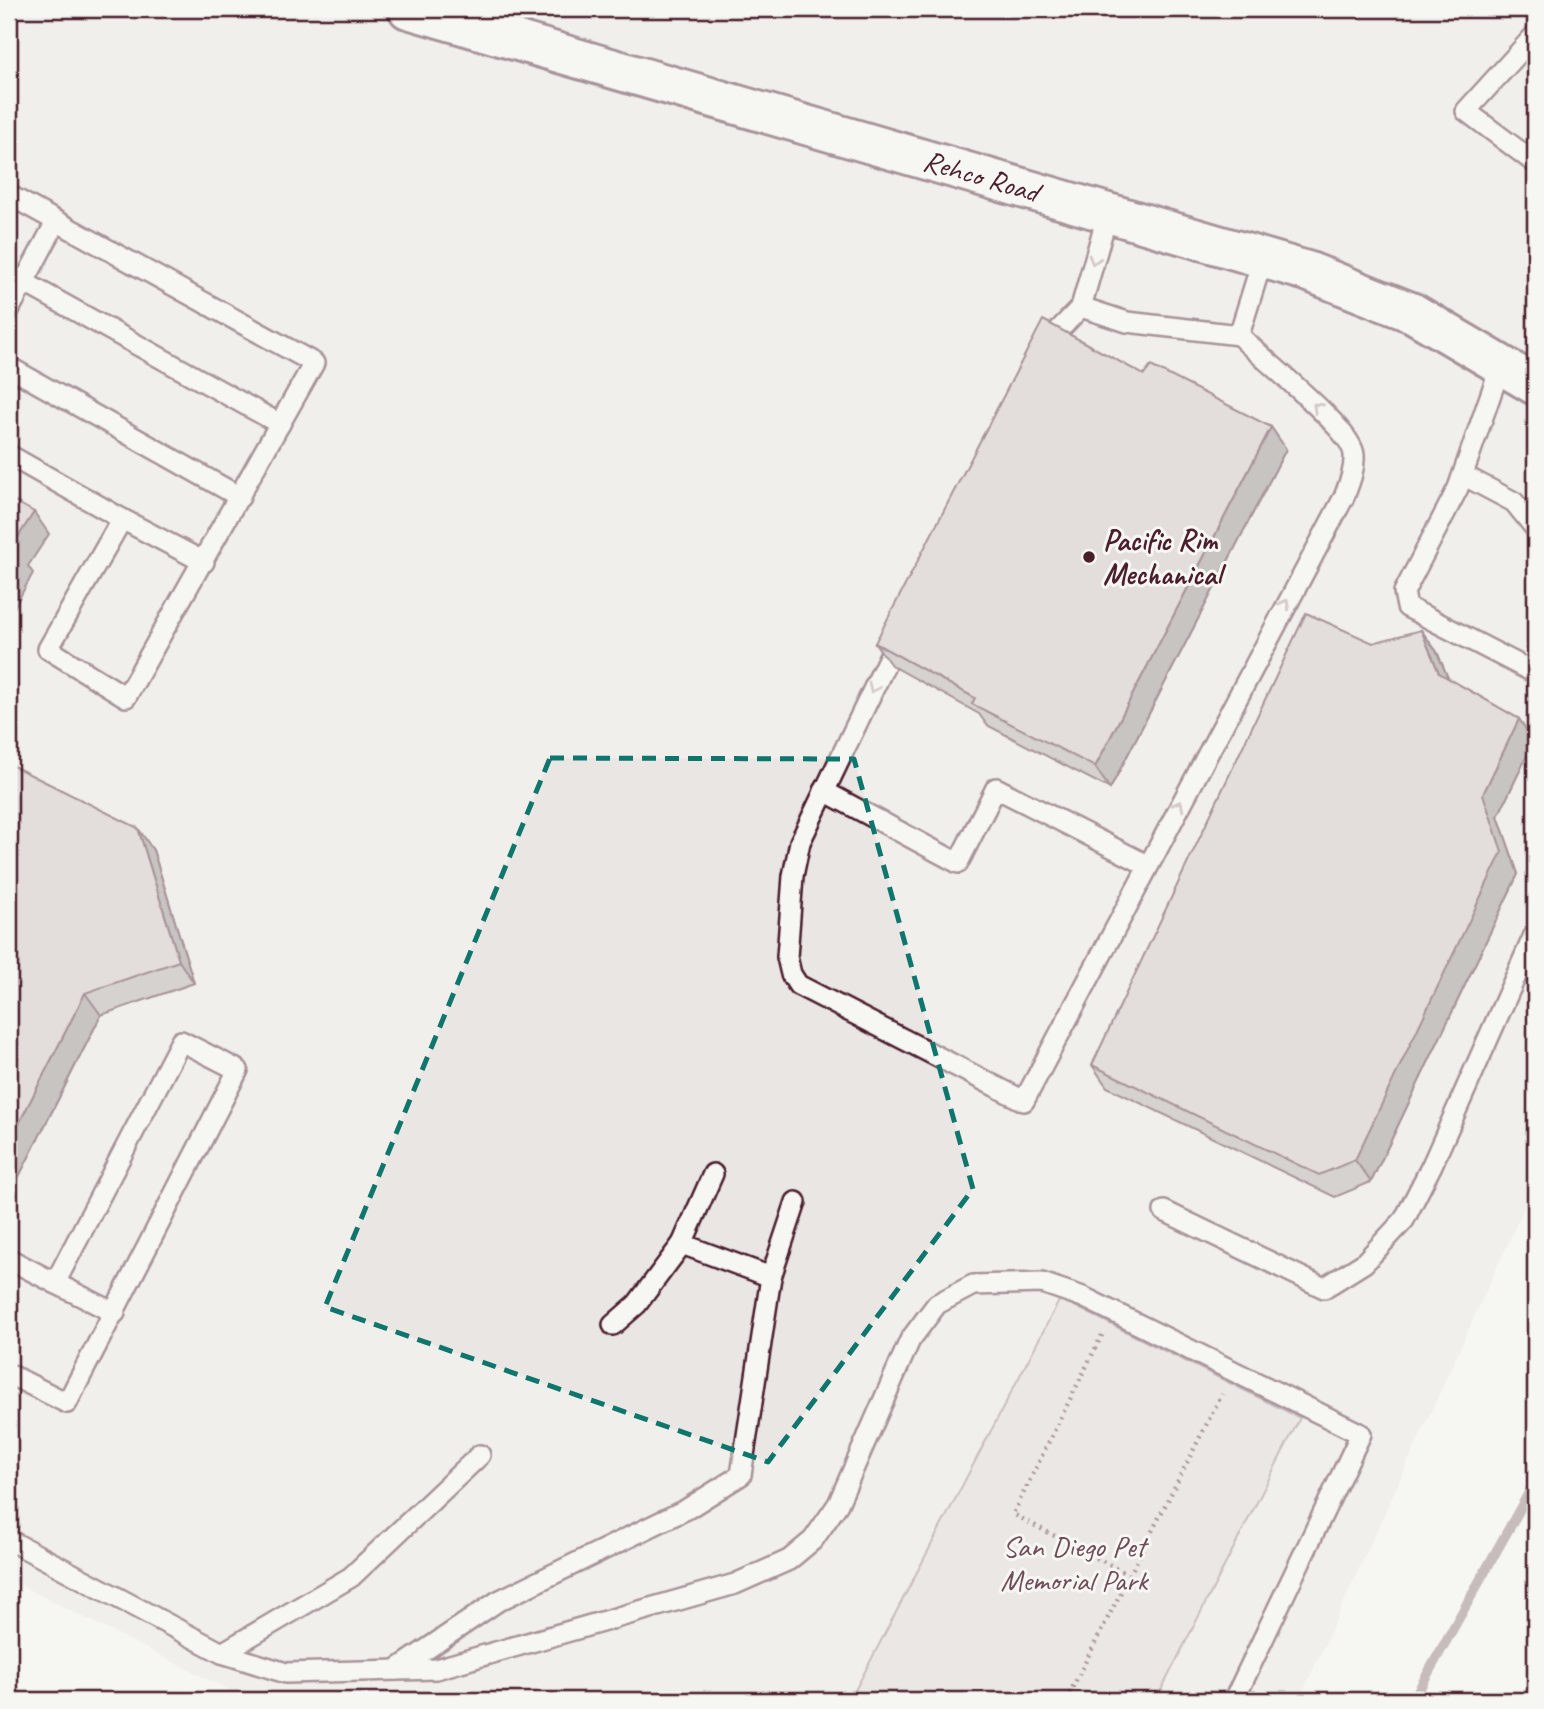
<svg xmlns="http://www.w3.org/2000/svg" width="1544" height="1709" font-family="Caveat,sans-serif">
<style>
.built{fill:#e9e6e3}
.green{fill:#ddd6d5;stroke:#947a80;stroke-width:2}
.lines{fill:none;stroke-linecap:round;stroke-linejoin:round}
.stream{stroke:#8e747a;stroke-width:10}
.service-casing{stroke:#4a1f2b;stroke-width:24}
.minor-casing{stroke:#4a1f2b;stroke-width:44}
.path{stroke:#4a1f2b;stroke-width:4.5;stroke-dasharray:2 5;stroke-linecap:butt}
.service{stroke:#f6f6f2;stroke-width:19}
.minor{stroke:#f6f6f2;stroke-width:38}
.wall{fill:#afa6a5;stroke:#4a1f2b;stroke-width:2}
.shaded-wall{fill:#8f8786;stroke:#4a1f2b;stroke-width:2}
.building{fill:#ccc1c0;stroke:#4a1f2b;stroke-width:2}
.oneway{stroke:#a99598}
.marked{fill:none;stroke:#0f766e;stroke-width:5;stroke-dasharray:14 9;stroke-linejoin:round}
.poi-dot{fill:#4a1f2b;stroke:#f6f6f2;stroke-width:2.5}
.labels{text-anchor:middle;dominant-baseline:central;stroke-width:6;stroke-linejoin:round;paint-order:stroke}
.street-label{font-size:30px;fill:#4a1f2b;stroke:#f6f6f2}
.poi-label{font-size:30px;font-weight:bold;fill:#4a1f2b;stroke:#f6f6f2;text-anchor:start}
.park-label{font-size:30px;fill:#6f4d56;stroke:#f6f6f2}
</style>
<rect width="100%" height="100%" fill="#f6f6f2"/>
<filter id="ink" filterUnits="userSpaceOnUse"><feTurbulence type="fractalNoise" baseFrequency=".0143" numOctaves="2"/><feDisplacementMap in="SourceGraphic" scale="14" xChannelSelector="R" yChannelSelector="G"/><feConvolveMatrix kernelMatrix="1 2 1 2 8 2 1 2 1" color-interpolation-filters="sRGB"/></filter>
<g filter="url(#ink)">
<path class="built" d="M 9,9 L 1535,9 L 1535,1184 L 1299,1700 L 249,1700 L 9,1580 Z"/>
<path class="green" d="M 1060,1299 L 1300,1418 L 1156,1700 L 850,1700 Z"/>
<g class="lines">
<path class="stream" d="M 1413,1700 L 1535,1482"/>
<g class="service-casing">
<g id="service">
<path d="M 1535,35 L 1466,111 L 1535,163"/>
<path d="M 9,195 L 314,363 L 126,697 L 48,649 L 122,519 L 9,455"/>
<path d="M 9,274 L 280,424"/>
<path d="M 1081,307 L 1127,322 L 1239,335"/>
<path d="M 9,310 L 56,222"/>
<path d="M 1048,351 L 1058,331 L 1081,307 L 1108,213"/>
<path d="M 1501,365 L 1458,488 L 1404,592 L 1407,607 L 1535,673"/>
<path d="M 9,367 L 240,497"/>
<path d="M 1463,475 L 1514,502 L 1535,528"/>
<path d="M 122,519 L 204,562"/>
<path d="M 898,638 L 800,842 L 793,876 L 787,957 L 791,974 L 798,985 L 1024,1101 L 1344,497 C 1349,484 1355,470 1354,455 C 1353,429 1261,359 1239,335 L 1263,258"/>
<path d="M 824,791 L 958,863 L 996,788 L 1147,865"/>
<path d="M 713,1174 L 682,1244 L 771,1277"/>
<path d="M 1164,1211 L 1324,1288 L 1364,1263 L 1404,1220 L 1432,1165 L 1535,933"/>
<path d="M 9,1259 L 55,1283"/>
<path d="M 613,1325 L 637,1304 L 682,1244"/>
<path d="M 9,1374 L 67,1403 L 238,1070 L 181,1041 L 55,1283 L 115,1313"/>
<path d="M 9,1540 L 222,1653 L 286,1673 L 436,1669 L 735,1584 L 789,1560 L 813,1540 L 838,1504 L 910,1340 L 937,1304 L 973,1285 L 1042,1283 L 1083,1297 L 1361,1434 L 1234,1700"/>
<path d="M 222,1653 L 351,1577 L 480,1455"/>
<path d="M 396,1670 L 498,1601 L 687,1509 L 741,1475 L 771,1277 L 796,1202"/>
</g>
</g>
<g class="minor-casing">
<g id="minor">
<path id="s1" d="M 408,9 L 1307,271 L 1413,313 L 1535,385"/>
</g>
</g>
<g class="path">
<path d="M 1102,1335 L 1013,1514 L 1129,1575"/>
<path d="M 1066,1700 L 1222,1394"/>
</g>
<use href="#service" class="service"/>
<use href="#minor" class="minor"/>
</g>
<g class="wall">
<path d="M 1144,375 L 1271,427 L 1286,449 L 1110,789 L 987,725 L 979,714 L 891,665 L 875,643 Z"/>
<path d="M 1421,630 L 1437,652 L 1448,678 L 1519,719 L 1534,741 L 1498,816 L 1518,874 L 1371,1182 L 1335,1197 L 1107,1087 L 1092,1065 Z"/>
<path d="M 9,764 L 153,850 L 194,983 L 101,1015 L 9,1196 Z"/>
</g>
<g class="shaded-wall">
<path d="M 1271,427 L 1286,449 L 1110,789 L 1095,767 Z"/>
<path d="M 34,512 L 49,534 L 28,566 L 33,573 L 9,617 L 9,567 L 12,546 Z"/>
<path d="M 1421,630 L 1437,652 L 1455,695 L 1439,673 Z"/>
<path d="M 1519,719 L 1534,741 L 1498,816 L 1518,874 L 1371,1182 L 1355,1160 L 1483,794 Z"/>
<path d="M 138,828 L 153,850 L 194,983 L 179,961 Z"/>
<path d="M 85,993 L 101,1015 L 9,1196 L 9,1143 Z"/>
</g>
<g class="building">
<path d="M 1043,320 L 1144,375 L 1151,366 L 1271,427 L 1095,767 L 972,704 L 975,698 L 875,643 Z"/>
<path d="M 9,498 L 34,512 L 12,546 L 17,551 L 9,567 Z"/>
<path d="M 1306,613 L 1373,643 L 1421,630 L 1439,673 L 1519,719 L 1483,794 L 1502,852 L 1355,1160 L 1319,1175 L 1092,1065 Z"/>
<path d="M 9,764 L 138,828 L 179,961 L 85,993 L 9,1143 Z"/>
</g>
<defs><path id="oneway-chevron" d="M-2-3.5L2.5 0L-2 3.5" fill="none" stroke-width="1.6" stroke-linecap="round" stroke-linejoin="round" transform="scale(1.75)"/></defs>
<g class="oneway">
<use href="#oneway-chevron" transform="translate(1094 260) rotate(106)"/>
<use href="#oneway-chevron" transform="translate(1317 407) rotate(-137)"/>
<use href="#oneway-chevron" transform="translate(1285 604) rotate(-62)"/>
<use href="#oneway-chevron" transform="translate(873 688) rotate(116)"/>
<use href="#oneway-chevron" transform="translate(1179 805) rotate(-62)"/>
</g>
</g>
<path d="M0 0H1544V1709H0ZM 550,758 L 854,759 L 973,1189 L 768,1462 L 325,1307 Z" fill="#f6f6f2" fill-opacity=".55" fill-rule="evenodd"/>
<path class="marked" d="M 550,758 L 854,759 L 973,1189 L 768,1462 L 325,1307 Z"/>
<circle class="poi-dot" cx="1089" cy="557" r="7"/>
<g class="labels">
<g class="street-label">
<text stroke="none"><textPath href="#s1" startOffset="597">Rehco Road</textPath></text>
</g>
<g class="poi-label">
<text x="1103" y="540">Pacific Rim<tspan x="1103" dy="34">Mechanical</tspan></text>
</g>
<g class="park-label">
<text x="1074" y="1546">San Diego Pet<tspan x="1074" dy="34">Memorial Park</tspan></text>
</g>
</g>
<rect width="1544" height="1709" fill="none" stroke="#f6f6f2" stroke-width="35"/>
<rect x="18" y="18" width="1509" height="1674" fill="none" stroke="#4a1f2b" stroke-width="2.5" filter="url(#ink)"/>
</svg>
